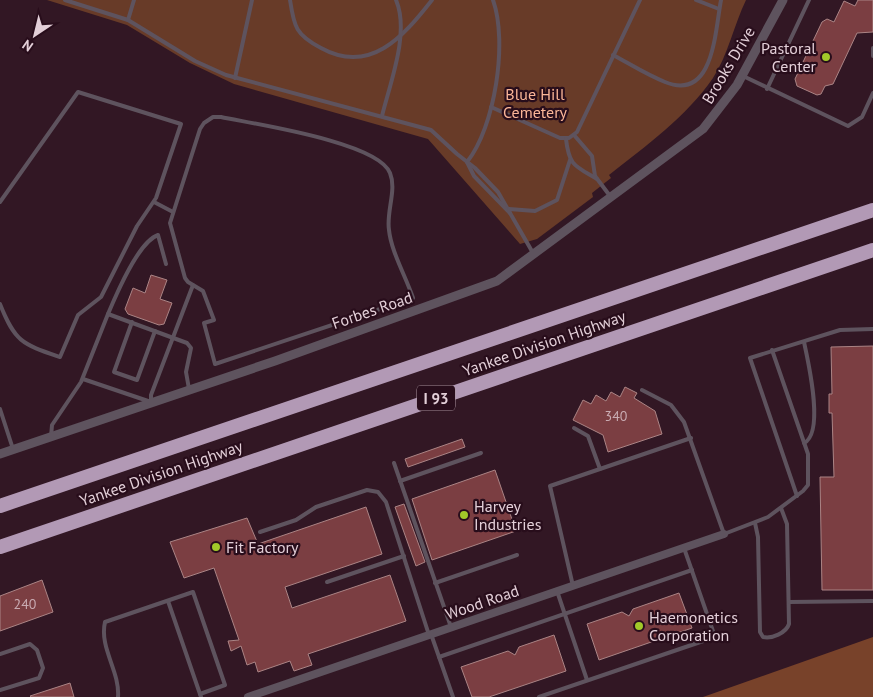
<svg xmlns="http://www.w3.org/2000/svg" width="873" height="697" font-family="'PT Sans',sans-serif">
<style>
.green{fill:#683b28}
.forest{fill:#78422a}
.building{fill:#7b3e42;stroke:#ab8485}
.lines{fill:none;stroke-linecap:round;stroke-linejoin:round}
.service{stroke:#5e535e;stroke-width:4}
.minor{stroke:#5e535e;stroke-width:8}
.tertiary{stroke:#5e535e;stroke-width:9}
.motorway{stroke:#b299b5;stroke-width:14}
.poi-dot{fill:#a2c929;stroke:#280d1b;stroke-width:2}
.labels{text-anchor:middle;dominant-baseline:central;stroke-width:4.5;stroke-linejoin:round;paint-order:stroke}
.number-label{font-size:14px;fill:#c9abb2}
.shield{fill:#280d1b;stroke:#ab959f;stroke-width:1}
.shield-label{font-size:15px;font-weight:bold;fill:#e3cfd8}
.poi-label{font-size:16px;fill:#e3cfd8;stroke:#280d1b;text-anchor:start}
.street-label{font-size:16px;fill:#e3cfd8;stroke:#280d1b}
.park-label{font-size:16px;fill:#fbb597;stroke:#280d1b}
</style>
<rect width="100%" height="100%" fill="#321724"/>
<path class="green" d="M 47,0 L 746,0 C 734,25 728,55 713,78 C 686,117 646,146 609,175 L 611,178 L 592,193 L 593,197 L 537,239 L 520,244 L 428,139 L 234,84 L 190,63 L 127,25 Z"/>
<path class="forest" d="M 873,637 L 873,697 L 703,697 Z"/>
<g class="building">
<path d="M 858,0 L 873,0 L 873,32 L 857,33 L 833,84 L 825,86 L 821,94 L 817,95 L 797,86 L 795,79 L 822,22 L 827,19 L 834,22 L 844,1 L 855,6 Z"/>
<path d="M 151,275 L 167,280 L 160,299 L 172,303 L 164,324 L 159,325 L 128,314 L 125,309 L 133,288 L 145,293 Z"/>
<path d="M 873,346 L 873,590 L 822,590 L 820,477 L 834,477 L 832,413 L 829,413 L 829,394 L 832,394 L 831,347 Z"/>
<path d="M 625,387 L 637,393 L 634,398 L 655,411 L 662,434 L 608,452 L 603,435 L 573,420 L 583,400 L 591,404 L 596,395 L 606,401 L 611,392 L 620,397 Z"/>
<path d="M 462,439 L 465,447 L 408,467 L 405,459 Z"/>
<path d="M 495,470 L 516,531 L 432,560 L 412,499 Z"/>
<path d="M 404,504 L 425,562 L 416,566 L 395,507 Z"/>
<path d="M 366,507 L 382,554 L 285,587 L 292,608 L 390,575 L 406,621 L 308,654 L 312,665 L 294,671 L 290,661 L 258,672 L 255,662 L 247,665 L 241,646 L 231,651 L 228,641 L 239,640 L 214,568 L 184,578 L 170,542 L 247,518 L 258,544 Z"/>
<path d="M 42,580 L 53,612 L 0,631 L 0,596 Z"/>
<path d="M 679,593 L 692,628 L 599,660 L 587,624 L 622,612 L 629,616 L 633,609 Z"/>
<path d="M 554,635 L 566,671 L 489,697 L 472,697 L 461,667 L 508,651 L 515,655 L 519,647 Z"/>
<path d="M 70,683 L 74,697 L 31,697 L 30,696 Z"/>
</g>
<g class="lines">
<g class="service">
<path d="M 65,0 L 128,20 L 195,61 L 226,75 L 431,130 L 457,154 L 475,168 L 498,192 L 533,253"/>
<path d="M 290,0 C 294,27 296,35 321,48 C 370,75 403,37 432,0"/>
<path d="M 696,0 L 719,9"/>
<path d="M 128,20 L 134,0"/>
<path d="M 873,48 L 873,56"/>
<path d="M 613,55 C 630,64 647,75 665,82 C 714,102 715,31 721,0"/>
<path d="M 743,76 L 848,126 L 862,117 L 873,93"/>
<path d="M 235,78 L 252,0"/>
<path d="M 767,89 L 809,0"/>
<path d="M 491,107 L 560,138 L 569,138 L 577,132 L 640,0"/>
<path d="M 382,116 C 390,83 410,33 396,0"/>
<path d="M 213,117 L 221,117 C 254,124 378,142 390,173 C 397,190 386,212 389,230 C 391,251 406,277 413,298 L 215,364 L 204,323 L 214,320 L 203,291 L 188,282 L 185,278 L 170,223 L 200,129 L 204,123 Z"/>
<path d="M 574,135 L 592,156 L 595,176 L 610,196"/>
<path d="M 566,139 C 569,166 575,166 597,179"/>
<path d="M 467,162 C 495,127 508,42 493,0"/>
<path d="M 467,162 L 474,176 L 510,213"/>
<path d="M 0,202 L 78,92 L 181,124 L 156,198 L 137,226 L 101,297 L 78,315 L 60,357 C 22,344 15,342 0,304"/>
<path d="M 154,202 L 173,212"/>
<path d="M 509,209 L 535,211 L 557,200 L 570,160"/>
<path d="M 108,314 C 116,295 138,242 158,235 L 166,264"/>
<path d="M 132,322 L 114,372 L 137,380 L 155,331"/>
<path d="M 83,379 L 151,402 L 151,395 L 193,285"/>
<path d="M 642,390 L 671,405 L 684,422 L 724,534 L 768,517 L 803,491 L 808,485 L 808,454 L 772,350"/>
<path d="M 0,409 L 13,449"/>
<path d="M 574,428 L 588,436 L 600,469"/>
<path d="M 51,437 L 52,425 L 81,382 L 108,314 L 187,343 L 191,348 L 186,372 L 189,389"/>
<path d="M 804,443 C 825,433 808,361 804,342"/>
<path d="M 394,463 L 451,627"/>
<path d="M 400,481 L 481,453"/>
<path d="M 797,496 L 750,358 L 840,330 L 873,329"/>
<path d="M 755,523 L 758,537 L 760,632 L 763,637 C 772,639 786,633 789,624 L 787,524 L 781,508"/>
<path d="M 260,532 L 296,520 L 316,507 L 367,490 L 378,492 L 386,502 L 429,635"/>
<path d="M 327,582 L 404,556"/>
<path d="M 435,583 L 517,555"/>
<path d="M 573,586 L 550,486 L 691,438"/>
<path d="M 557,591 L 587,680"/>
<path d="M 168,601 L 201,697"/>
<path d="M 789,602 L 873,601"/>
<path d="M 431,634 L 453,697"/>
<path d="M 0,654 L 30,644 L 37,650 L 43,668 L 39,678 L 0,690"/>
<path d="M 439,657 L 692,570"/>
<path d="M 118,697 C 120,671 99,648 105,622 L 193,592 L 225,685 L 200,694"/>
<path d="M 539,697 L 715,637 L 684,548"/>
</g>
<path class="minor" d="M 248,697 L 724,534"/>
<path class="tertiary" d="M 0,454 L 275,361 L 497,281 L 703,129 L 737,85 L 783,0"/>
<g class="motorway">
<path d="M 0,506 L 873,210"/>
<path d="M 0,547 L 873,250"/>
</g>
</g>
<g class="poi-dot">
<circle cx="826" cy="57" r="5"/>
<circle cx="464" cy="515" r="5"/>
<circle cx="216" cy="547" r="5"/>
<circle cx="639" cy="626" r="5"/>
</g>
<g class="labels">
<g class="number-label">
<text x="616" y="416">340</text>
<text x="25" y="604">240</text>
</g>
<rect class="shield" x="417" y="385.5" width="38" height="25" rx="4"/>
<g class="shield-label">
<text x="436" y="398">I 93</text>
</g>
<g class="poi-label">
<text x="816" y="48" text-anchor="end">Pastoral<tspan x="816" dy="18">Center</tspan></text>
<text x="474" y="506">Harvey<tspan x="474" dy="18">Industries</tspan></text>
<text x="226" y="547">Fit Factory</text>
<text x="649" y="617">Haemonetics<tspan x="649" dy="18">Corporation</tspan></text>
</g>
<g class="street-label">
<text transform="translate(728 65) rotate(-59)">Brooks Drive</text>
<text transform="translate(372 310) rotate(-19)">Forbes Road</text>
<text transform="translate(544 343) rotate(-19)">Yankee Division Highway</text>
<text transform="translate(161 473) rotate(-19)">Yankee Division Highway</text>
<text transform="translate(482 602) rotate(-19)">Wood Road</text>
</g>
<g class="park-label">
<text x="535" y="94">Blue Hill<tspan x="535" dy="18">Cemetery</tspan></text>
</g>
</g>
<g transform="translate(35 35) rotate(215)" stroke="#280d1b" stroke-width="4" paint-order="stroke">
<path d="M0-4L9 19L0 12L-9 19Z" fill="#e3cfd8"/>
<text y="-8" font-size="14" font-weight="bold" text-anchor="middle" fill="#e3cfd8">N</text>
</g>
</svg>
